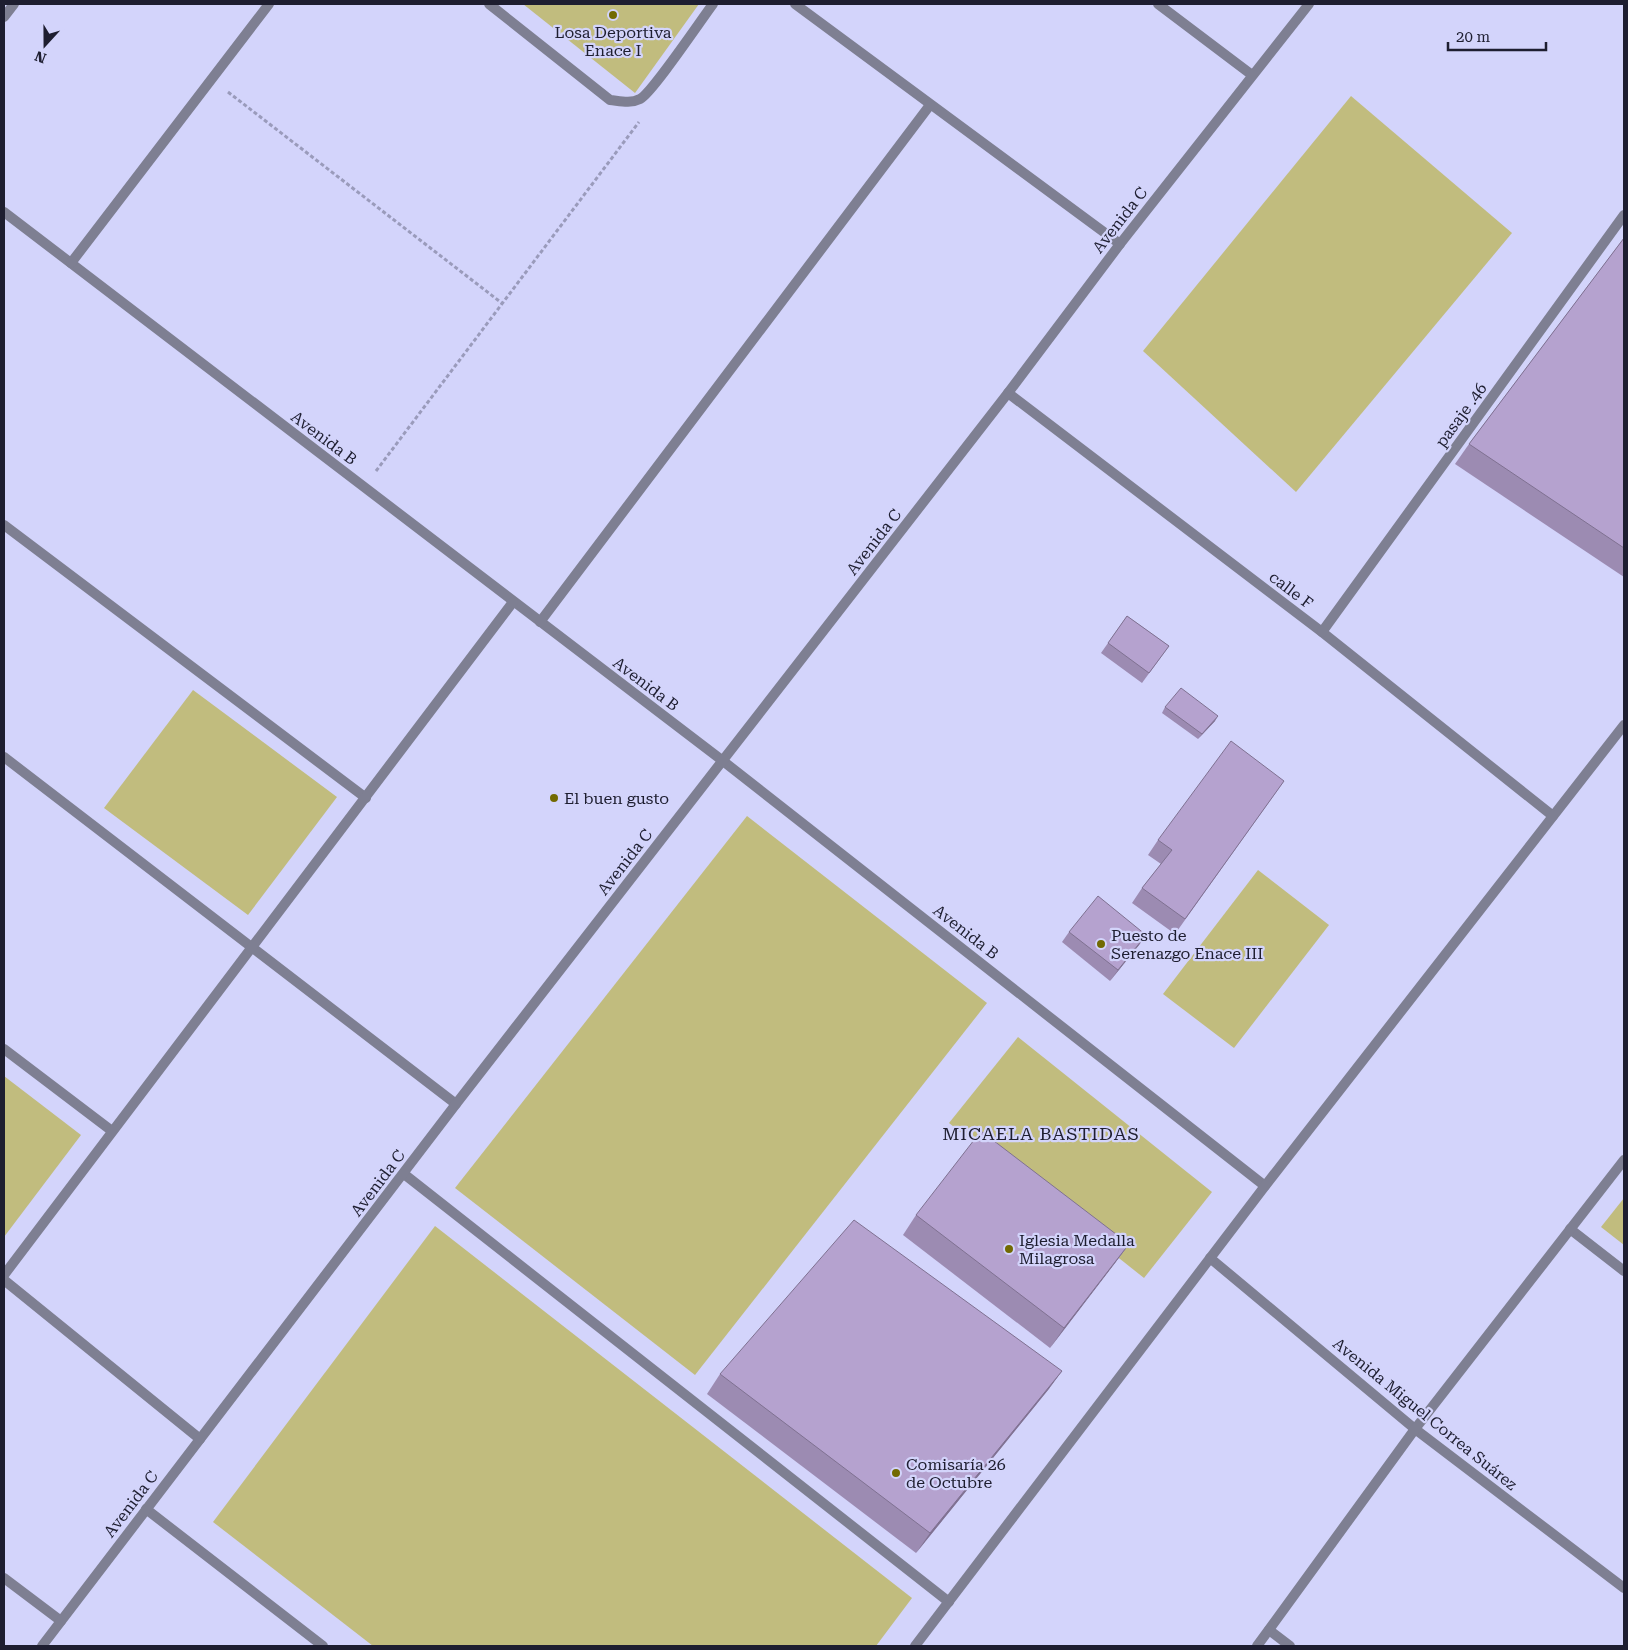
<svg xmlns="http://www.w3.org/2000/svg" width="1628" height="1650" font-family="'Roboto Serif',serif">
<style>
.green{fill:#c1bc7e}
.lines{fill:none;stroke-linecap:round;stroke-linejoin:round}
.path{stroke:#9a9bbb;stroke-width:3;stroke-dasharray:4 2.5;stroke-linecap:butt}
.street{stroke:#7e7f92;stroke-width:10}
.wall{fill:#9c8bb2}
.shaded-wall{fill:#7f7191}
.building{fill:#b5a2cf;stroke:#7f7191}
.poi-dot{fill:#726a02;stroke:#d3d4fb;stroke-width:2}
.labels{text-anchor:middle;dominant-baseline:central;stroke-width:4.5;stroke-linejoin:round;paint-order:stroke}
.poi-label{font-size:16px;fill:#1e1e30;stroke:#d3d4fb;text-anchor:start}
.street-label{font-size:16px;fill:#1e1e30;stroke:#d3d4fb}
.neighbourhood-label{font-size:18px;letter-spacing:1px;fill:#1e1e30;stroke:#d3d4fb}
</style>
<rect width="100%" height="100%" fill="#d3d4fb"/>
<g class="green">
<path d="M 523,4 L 699,4 L 635,93 Z"/>
<path d="M 1351,96 L 1512,233 L 1296,492 L 1143,351 Z"/>
<path d="M 193,690 L 337,797 L 248,915 L 104,808 Z"/>
<path d="M 747,816 L 987,1003 L 695,1375 L 455,1188 Z"/>
<path d="M 1258,870 L 1329,925 L 1234,1048 L 1163,994 Z"/>
<path d="M 1018,1037 L 1212,1192 L 1144,1278 L 949,1123 Z"/>
<path d="M 4,1076 L 81,1135 L 4,1237 Z"/>
<path d="M 1624,1198 L 1624,1245 L 1601,1227 Z"/>
<path d="M 435,1226 L 912,1598 L 876,1646 L 373,1646 L 213,1522 Z"/>
</g>
<g class="lines">
<g class="path">
<path d="M 228,92 L 503,304"/>
<path d="M 376,471 L 639,122"/>
</g>
<g class="street">
<path d="M 489,4 L 610,100 C 620,101 630,104 640,99 C 652,93 701,20 713,4"/>
<path d="M 795,4 L 1120,244"/>
<path d="M 1158,4 L 1252,75"/>
<path d="M 4,17 L 14,4"/>
<path d="M 4,212 L 723,761 L 1265,1186"/>
<path d="M 71,263 L 269,4"/>
<path d="M 1008,393 L 1322,632 L 1553,816"/>
<path d="M 4,525 L 366,798"/>
<path d="M 540,622 L 930,105"/>
<path d="M 1322,632 L 1624,215"/>
<path d="M 4,757 L 456,1104"/>
<path d="M 4,1049 L 112,1131"/>
<path d="M 404,1174 L 949,1602"/>
<path d="M 1570,1229 L 1624,1271"/>
<path d="M 1210,1258 L 1415,1429 L 1624,1588"/>
<path d="M 4,1275 L 513,602"/>
<path d="M 4,1280 L 200,1439"/>
<path d="M 146,1509 L 323,1646"/>
<path d="M 4,1578 L 61,1621"/>
<path d="M 1269,1630 L 1290,1646"/>
<path d="M 42,1646 L 456,1104 L 1008,393 L 1120,244 L 1309,4"/>
<path d="M 915,1646 L 1265,1186 L 1624,725"/>
<path d="M 1257,1646 L 1415,1429 L 1624,1160"/>
</g>
</g>
<g class="wall">
<path d="M 1624,238 L 1624,577 L 1455,464 L 1469,444 Z"/>
<path d="M 1127,616 L 1169,646 L 1142,683 L 1101,653 Z"/>
<path d="M 1165,707 L 1215,721 L 1198,739 L 1162,713 Z"/>
<path d="M 1284,781 L 1175,934 L 1132,903 L 1142,888 L 1161,864 L 1148,855 L 1158,840 Z"/>
<path d="M 1069,932 L 1146,935 L 1139,945 L 1110,981 L 1062,942 Z"/>
<path d="M 916,1215 L 1129,1244 L 1115,1263 L 1050,1348 L 903,1235 Z"/>
<path d="M 1062,1371 L 1048,1390 L 916,1553 L 707,1394 L 720,1374 Z"/>
</g>
<g class="shaded-wall">
<path d="M 1218,716 L 1215,721 L 1198,739 L 1202,734 Z"/>
<path d="M 1146,935 L 1139,945 L 1110,981 L 1118,970 Z"/>
<path d="M 1129,1244 L 1115,1263 L 1050,1348 L 1064,1328 Z"/>
<path d="M 1062,1371 L 1048,1390 L 916,1553 L 930,1533 Z"/>
</g>
<g class="building">
<path d="M 1624,238 L 1624,548 L 1469,444 Z"/>
<path d="M 1127,616 L 1169,646 L 1149,673 L 1108,643 Z"/>
<path d="M 1181,688 L 1218,716 L 1202,734 L 1165,707 Z"/>
<path d="M 1231,741 L 1284,781 L 1185,919 L 1142,888 L 1172,850 L 1158,840 Z"/>
<path d="M 1098,896 L 1146,935 L 1118,970 L 1069,932 Z"/>
<path d="M 981,1131 L 1129,1244 L 1064,1328 L 916,1215 Z"/>
<path d="M 854,1220 L 1062,1371 L 930,1533 L 720,1374 Z"/>
</g>
<g class="poi-dot">
<circle cx="613" cy="15" r="5"/>
<circle cx="554" cy="798" r="5"/>
<circle cx="1101" cy="944" r="5"/>
<circle cx="1009" cy="1249" r="5"/>
<circle cx="896" cy="1473" r="5"/>
</g>
<g class="labels">
<g class="poi-label">
<text x="613" y="32" text-anchor="middle">Losa Deportiva<tspan x="613" dy="18">Enace I</tspan></text>
<text x="564" y="798">El buen gusto</text>
<text x="1111" y="935">Puesto de<tspan x="1111" dy="18">Serenazgo Enace III</tspan></text>
<text x="1019" y="1240">Iglesia Medalla<tspan x="1019" dy="18">Milagrosa</tspan></text>
<text x="906" y="1464">Comisaría 26<tspan x="906" dy="18">de Octubre</tspan></text>
</g>
<g class="street-label">
<text transform="translate(1120 220) rotate(-52)">Avenida C</text>
<text transform="translate(1461 415) rotate(-54)">pasaje .46</text>
<text transform="translate(324 438) rotate(37)">Avenida B</text>
<text transform="translate(874 542) rotate(-52)">Avenida C</text>
<text transform="translate(1291 590) rotate(37)">calle F</text>
<text transform="translate(646 684) rotate(37)">Avenida B</text>
<text transform="translate(625 862) rotate(-52)">Avenida C</text>
<text transform="translate(966 932) rotate(38)">Avenida B</text>
<text transform="translate(378 1183) rotate(-53)">Avenida C</text>
<text transform="translate(1425 1414) rotate(39)">Avenida Miguel Correa Suárez</text>
<text transform="translate(131 1504) rotate(-53)">Avenida C</text>
</g>
<g class="neighbourhood-label">
<text x="1041" y="1133">MICAELA BASTIDAS</text>
</g>
</g>
<rect width="1628" height="1650" fill="none" stroke="#1e1e30" stroke-width="10"/>
<g transform="translate(45 45) rotate(201)" stroke="#d3d4fb" stroke-width="4" paint-order="stroke">
<path d="M0-4L9 19L0 12L-9 19Z" fill="#1e1e30"/>
<text y="-8" font-size="14" font-weight="bold" text-anchor="middle" fill="#1e1e30">N</text>
</g>
<path d="M1448 42v8h98v-8" fill="none" stroke="#1e1e30" stroke-width="2.5"/>
<text x="1456" y="42" font-size="15" fill="#1e1e30" stroke="#d3d4fb" stroke-width="4" paint-order="stroke">20 m</text>
</svg>
